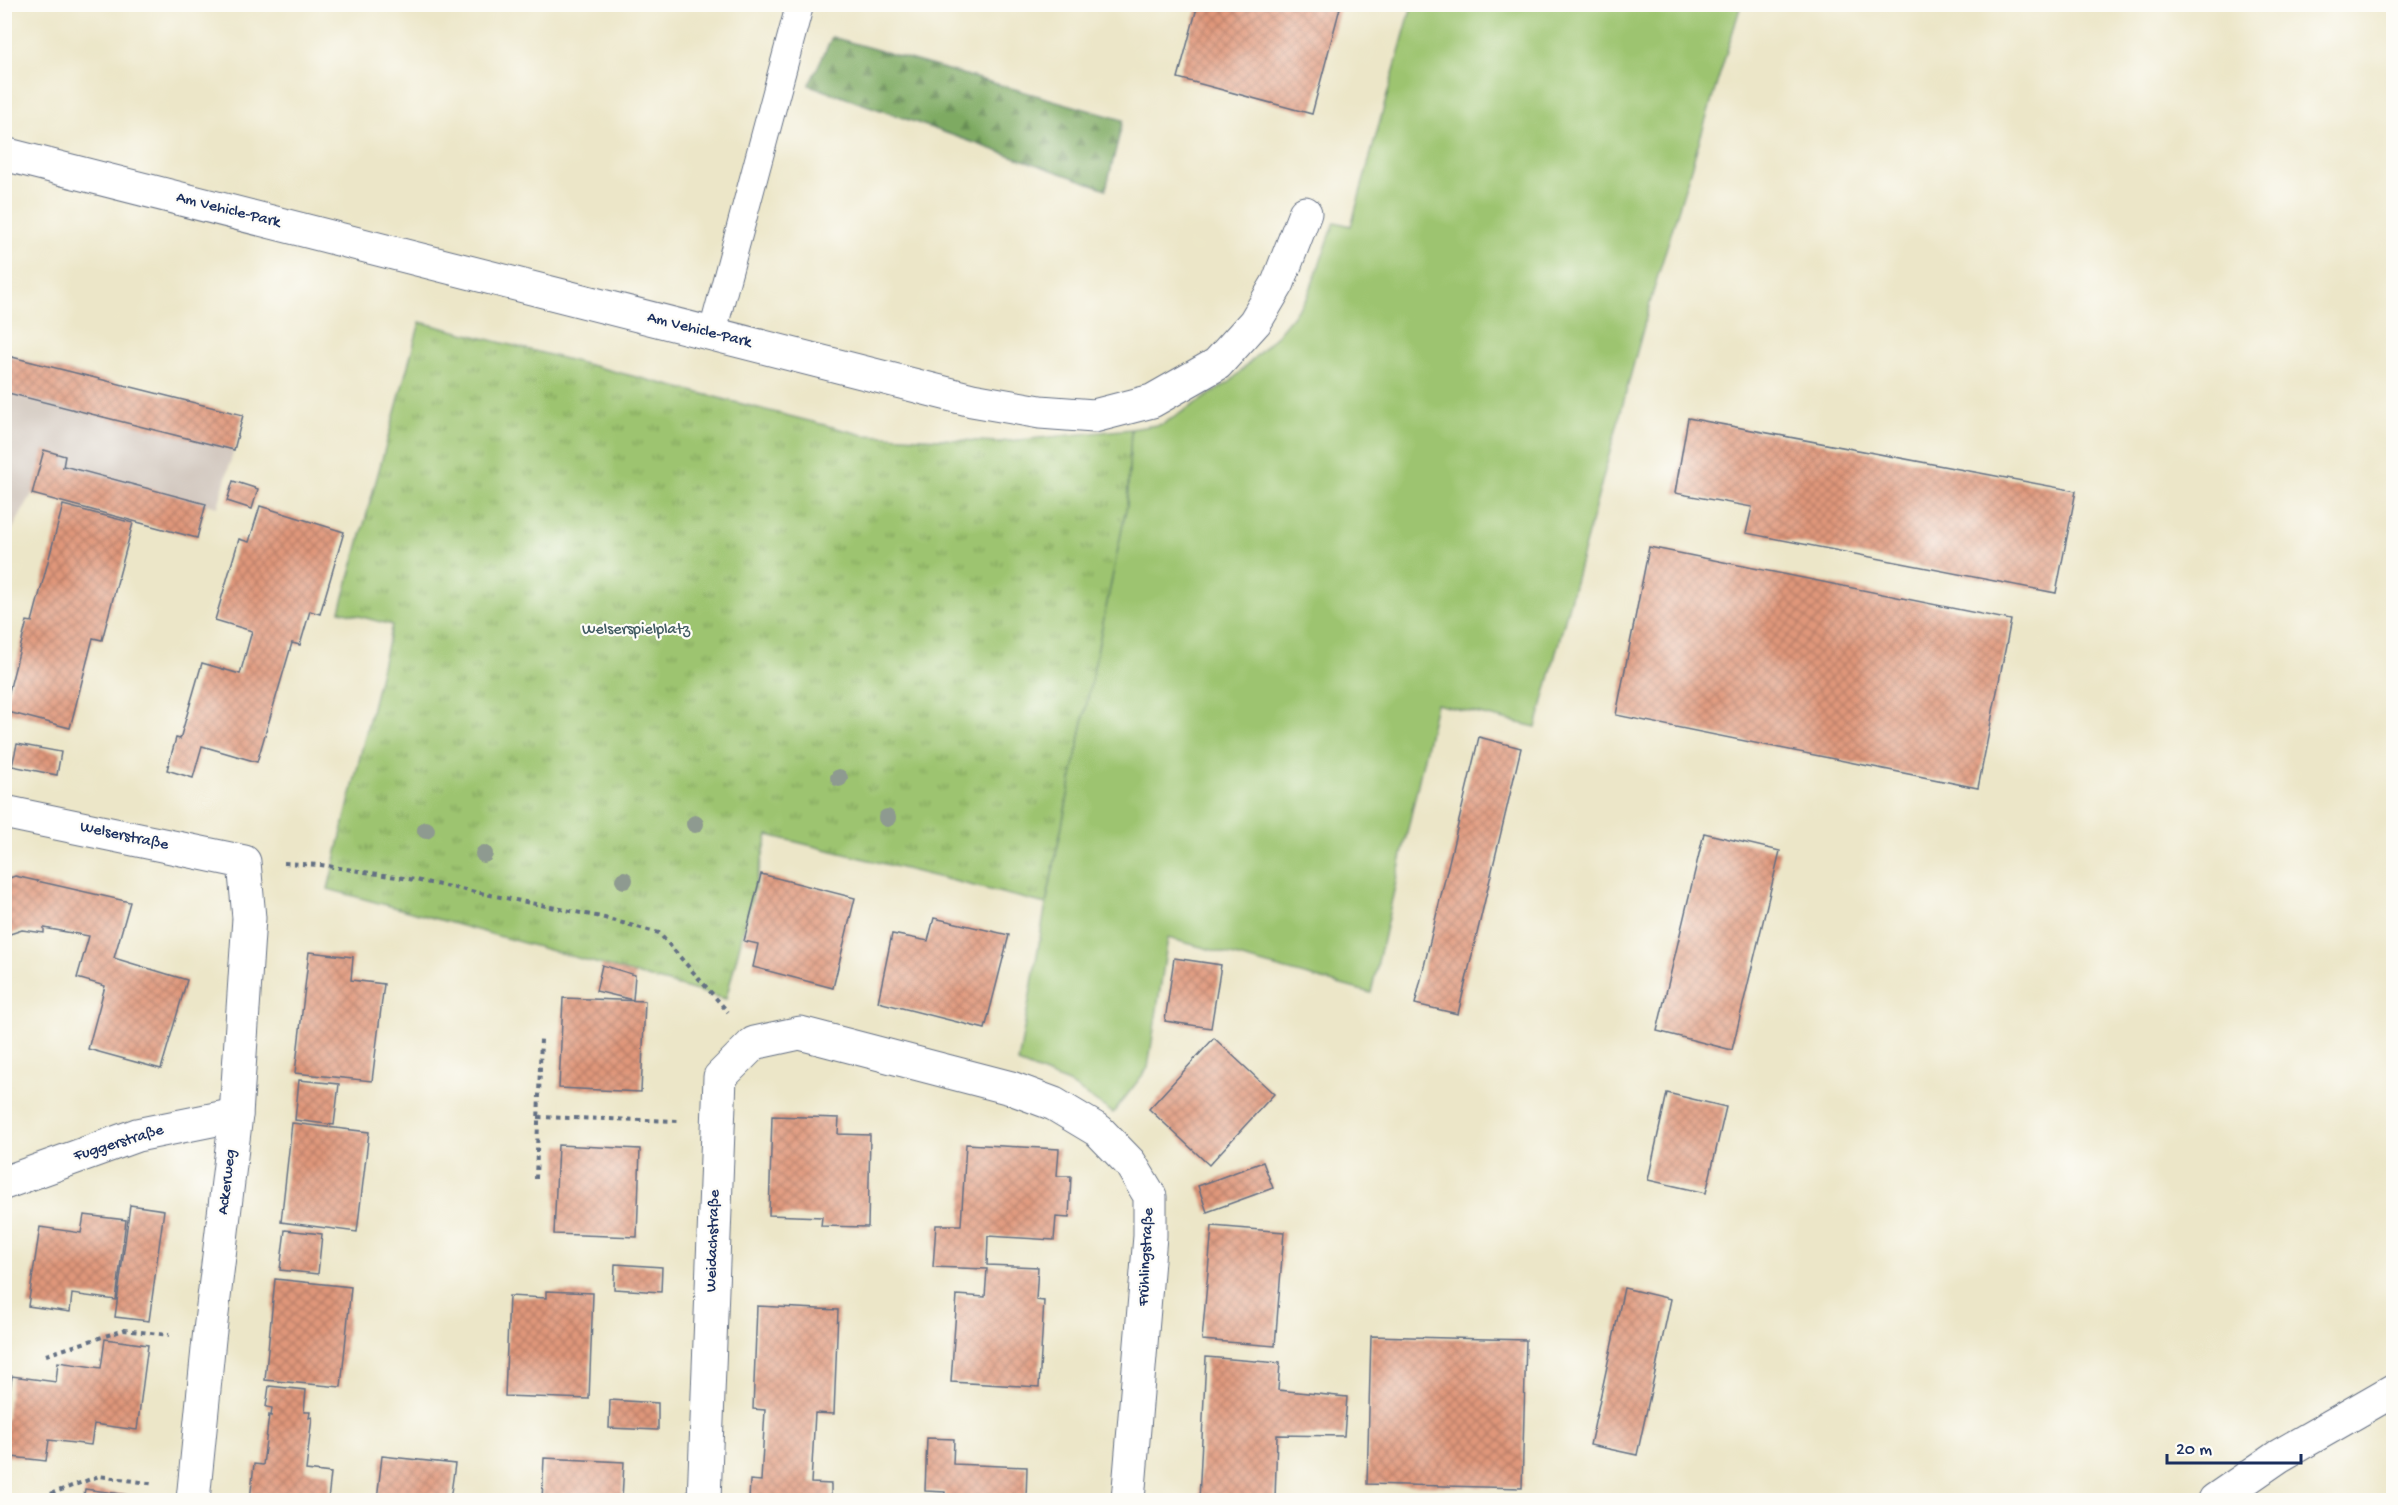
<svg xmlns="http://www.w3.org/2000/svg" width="2398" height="1505" font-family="'Gochi Hand',sans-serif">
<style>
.industrial{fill:#cec2b9}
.grass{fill:#9dc46f;stroke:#5c7a66;stroke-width:1.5}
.forest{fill:url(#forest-firs);stroke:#4c6c60;stroke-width:1.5}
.park{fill:url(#park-tufts);stroke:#5c7a66;stroke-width:1.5}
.building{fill:url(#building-cross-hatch)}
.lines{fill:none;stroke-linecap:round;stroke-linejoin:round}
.service-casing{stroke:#646f83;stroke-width:29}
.minor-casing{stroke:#646f83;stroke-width:35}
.path{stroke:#646f83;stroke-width:4;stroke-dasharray:4.5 4.5;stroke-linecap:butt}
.service{stroke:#fff;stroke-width:27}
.minor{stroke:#fff;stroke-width:33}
.tree{fill:#8e9a90}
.labels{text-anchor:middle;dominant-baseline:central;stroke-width:4.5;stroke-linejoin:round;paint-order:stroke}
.street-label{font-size:16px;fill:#1b2f5e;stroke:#fdfcf7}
.park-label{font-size:16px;fill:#425c63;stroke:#fdfcf7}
</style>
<defs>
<pattern id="forest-firs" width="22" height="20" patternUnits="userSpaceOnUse" patternTransform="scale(1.5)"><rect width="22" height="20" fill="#7eaa62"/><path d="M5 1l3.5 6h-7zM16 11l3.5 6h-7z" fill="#668b54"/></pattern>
<pattern id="park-tufts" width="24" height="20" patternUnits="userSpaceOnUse" patternTransform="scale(1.5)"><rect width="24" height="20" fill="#9dc46f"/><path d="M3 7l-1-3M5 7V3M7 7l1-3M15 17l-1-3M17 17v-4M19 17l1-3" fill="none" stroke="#7fa05e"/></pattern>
<pattern id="building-cross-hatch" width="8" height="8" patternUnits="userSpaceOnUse" patternTransform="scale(1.5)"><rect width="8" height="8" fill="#e0977a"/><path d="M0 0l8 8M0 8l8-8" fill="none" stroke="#b57c67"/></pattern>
</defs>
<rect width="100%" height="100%" fill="#fdfcf7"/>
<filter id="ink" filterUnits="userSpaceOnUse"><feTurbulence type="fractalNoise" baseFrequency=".0167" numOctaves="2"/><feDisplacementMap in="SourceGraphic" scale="12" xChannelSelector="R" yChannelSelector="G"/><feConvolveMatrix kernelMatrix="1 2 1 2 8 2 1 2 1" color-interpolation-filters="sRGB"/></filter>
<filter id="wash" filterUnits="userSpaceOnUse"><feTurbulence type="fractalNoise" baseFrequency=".008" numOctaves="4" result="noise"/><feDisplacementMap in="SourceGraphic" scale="24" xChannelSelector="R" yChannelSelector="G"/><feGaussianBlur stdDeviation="1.35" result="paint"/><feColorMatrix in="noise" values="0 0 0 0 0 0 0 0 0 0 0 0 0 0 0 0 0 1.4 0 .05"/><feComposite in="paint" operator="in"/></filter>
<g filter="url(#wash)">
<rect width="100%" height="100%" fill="#ece6c8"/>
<path class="industrial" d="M 5,354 L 243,415 L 218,507 L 206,504 L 197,538 L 32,494 L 5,543 Z"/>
<path class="grass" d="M 1412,5 L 1741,5 L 1653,292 L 1536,727 L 1436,704 L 1371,993 L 1168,938 L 1148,1068 L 1113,1113 L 1068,1083 L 1018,1063 L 1046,904 L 1127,504 L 1131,429 L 1163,424 L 1230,382 L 1275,337 L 1307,298 L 1335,222 L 1351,226 Z"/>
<path class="forest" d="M 832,37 L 1123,120 L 1106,189 L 809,85 Z"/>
<path class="park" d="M 420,322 L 864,435 L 998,442 L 1131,429 L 1127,504 L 1046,904 L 768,835 L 726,999 L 328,889 L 392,625 L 340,611 Z"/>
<g id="blocks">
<g class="building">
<path d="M 1198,4 L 1341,4 L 1312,114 L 1178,78 Z"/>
<path d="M 4,355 L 243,415 L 234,450 L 4,392 Z"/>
<path d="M 1688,418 L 2076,491 L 2056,593 L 1746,533 L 1752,507 L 1675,493 Z"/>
<path d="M 44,450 L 65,456 L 63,467 L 64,466 L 206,504 L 197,538 L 32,494 Z"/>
<path d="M 233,481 L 258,489 L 252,509 L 227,501 Z"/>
<path d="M 63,505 L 133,523 L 102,640 L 93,638 L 70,728 L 4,711 L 27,621 L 32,622 Z"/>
<path d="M 260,506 L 344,532 L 320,614 L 310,611 L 300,645 L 292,643 L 257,762 L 202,746 L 193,778 L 167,770 L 176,738 L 180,739 L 202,663 L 240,674 L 252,631 L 215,620 L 239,539 L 249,542 Z"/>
<path d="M 1649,547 L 2011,620 L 1978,788 L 1616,715 Z"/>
<path d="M 1479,737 L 1521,748 L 1458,1014 L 1415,1004 Z"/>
<path d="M 17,744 L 61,752 L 57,775 L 12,766 Z"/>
<path d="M 1704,833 L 1780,851 L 1732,1050 L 1657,1031 Z"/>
<path d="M 761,874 L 855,898 L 833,988 L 753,967 L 758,944 L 744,941 Z"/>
<path d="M 15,876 L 130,902 L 114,958 L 187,980 L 161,1069 L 88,1049 L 105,986 L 77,978 L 89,936 L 44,928 L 44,933 L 22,930 L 4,936 L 4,880 Z"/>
<path d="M 934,918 L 1009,935 L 985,1029 L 878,1002 L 892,934 L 928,941 Z"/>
<path d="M 309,952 L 353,957 L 351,980 L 384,984 L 372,1081 L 295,1073 Z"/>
<path d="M 1174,958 L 1221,965 L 1211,1028 L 1165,1021 Z"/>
<path d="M 602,965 L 635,975 L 633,1000 L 596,991 Z"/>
<path d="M 563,998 L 645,1001 L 641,1092 L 559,1088 Z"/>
<path d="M 1214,1038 L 1274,1094 L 1209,1165 L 1149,1109 Z"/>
<path d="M 299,1080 L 339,1084 L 334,1125 L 295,1120 Z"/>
<path d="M 1667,1093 L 1726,1107 L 1706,1193 L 1648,1180 Z"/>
<path d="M 772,1116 L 839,1118 L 838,1134 L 870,1135 L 868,1227 L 821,1226 L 822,1217 L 769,1215 Z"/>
<path d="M 292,1123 L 369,1132 L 357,1232 L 281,1222 Z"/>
<path d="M 966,1144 L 1059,1149 L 1057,1176 L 1071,1176 L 1069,1218 L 1056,1217 L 1054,1240 L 988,1236 L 987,1265 L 1038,1267 L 1036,1300 L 1044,1301 L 1039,1387 L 951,1382 L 957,1295 L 985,1297 L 987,1269 L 933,1267 L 936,1225 L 961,1225 Z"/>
<path d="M 558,1145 L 640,1149 L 637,1237 L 554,1234 Z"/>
<path d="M 1263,1162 L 1273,1188 L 1207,1212 L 1198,1186 Z"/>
<path d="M 130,1205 L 164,1210 L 149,1321 L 115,1317 Z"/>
<path d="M 84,1215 L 126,1220 L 116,1300 L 72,1294 L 70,1312 L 28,1306 L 40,1227 L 81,1233 Z"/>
<path d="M 1212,1226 L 1284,1232 L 1275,1346 L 1202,1340 Z"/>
<path d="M 285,1230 L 322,1234 L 318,1274 L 280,1270 Z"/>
<path d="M 615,1264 L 662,1267 L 661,1292 L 614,1289 Z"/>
<path d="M 275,1279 L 351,1287 L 341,1387 L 265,1380 Z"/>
<path d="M 1624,1288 L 1671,1299 L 1637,1455 L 1590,1445 Z"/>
<path d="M 546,1291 L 593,1293 L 589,1399 L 505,1396 L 509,1296 L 546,1298 Z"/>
<path d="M 757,1306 L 838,1310 L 834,1414 L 815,1413 L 811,1483 L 831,1484 L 831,1500 L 749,1500 L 750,1480 L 761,1481 L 765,1410 L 753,1409 Z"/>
<path d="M 1371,1336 L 1526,1340 L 1522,1488 L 1367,1484 Z"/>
<path d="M 105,1339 L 148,1345 L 137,1430 L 94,1424 L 91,1445 L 49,1440 L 46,1461 L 4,1456 L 4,1433 L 12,1376 L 56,1382 L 58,1362 L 101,1368 Z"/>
<path d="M 1206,1357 L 1280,1363 L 1278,1390 L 1347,1397 L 1344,1436 L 1277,1435 L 1275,1500 L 1199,1500 Z"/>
<path d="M 269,1386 L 306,1390 L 304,1412 L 310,1412 L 309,1418 L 312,1417 L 306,1470 L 331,1473 L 328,1500 L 250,1500 L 254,1464 L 263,1465 L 269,1415 L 271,1416 L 272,1408 L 266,1407 Z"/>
<path d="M 610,1400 L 658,1403 L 658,1430 L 609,1428 Z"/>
<path d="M 927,1438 L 954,1439 L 953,1464 L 1027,1467 L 1026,1500 L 945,1500 L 945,1492 L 925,1491 Z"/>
<path d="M 382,1456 L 455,1464 L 450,1500 L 377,1500 Z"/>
<path d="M 544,1458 L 624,1462 L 622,1500 L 542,1500 Z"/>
<path d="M 85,1489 L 128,1495 L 127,1500 L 83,1500 Z"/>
</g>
</g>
</g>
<g filter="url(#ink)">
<use href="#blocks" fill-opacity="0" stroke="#646f83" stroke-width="1.5"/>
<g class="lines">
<g class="service-casing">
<path id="service" d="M 712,334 L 800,4"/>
</g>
<g class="minor-casing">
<g id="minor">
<path d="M 4,154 L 972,400 L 1040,412 L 1094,416 L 1152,401 L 1217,364 L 1255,322 L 1278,283 L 1305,213"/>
<path d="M 4,812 L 244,862 L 249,918 L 236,1115 L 209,1339 L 193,1500"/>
<path d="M 4,1183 L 137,1135 L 236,1115"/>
<path d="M 704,1500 L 720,1077 L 754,1043 L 800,1033 L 1011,1088 L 1054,1104 L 1099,1131 L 1130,1163 L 1150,1196 L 1150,1236 L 1128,1500"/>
<path d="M 2215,1500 L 2279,1456 L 2394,1390"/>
</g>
</g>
<g class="path">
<path d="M 284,863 L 321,865 L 415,880 L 601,917 L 659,933 L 728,1012"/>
<path d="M 538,1117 L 678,1121"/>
<path d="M 536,1179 L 541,1039"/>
<path d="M 46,1355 L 124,1330 L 169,1335"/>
<path d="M 34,1500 L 99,1476 L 155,1484"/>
</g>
<use href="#service" class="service"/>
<use href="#minor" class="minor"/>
</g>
<g class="tree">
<circle cx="839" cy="778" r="9"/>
<circle cx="887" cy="818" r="9"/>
<circle cx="695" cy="824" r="9"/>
<circle cx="426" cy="830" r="9"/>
<circle cx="484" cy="854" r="9"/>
<circle cx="624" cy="880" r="9"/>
</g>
</g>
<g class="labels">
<g class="street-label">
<text transform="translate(228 211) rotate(14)">Am Vehicle-Park</text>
<text transform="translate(699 331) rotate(14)">Am Vehicle-Park</text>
<text transform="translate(124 837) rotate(12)">Welserstraße</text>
<text transform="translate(119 1144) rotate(-17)">Fuggerstraße</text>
<text transform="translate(228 1182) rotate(-83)">Ackerweg</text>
<text transform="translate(714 1241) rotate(-88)">Weidachstraße</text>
<text transform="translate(1147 1257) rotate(-87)">Frühlingstraße</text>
</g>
<g class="park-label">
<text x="636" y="630">Welserspielplatz</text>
</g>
</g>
<rect width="2398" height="1505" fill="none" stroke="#fdfcf7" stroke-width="24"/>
<path d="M2167 1454v9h134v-9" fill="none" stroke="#1b2f5e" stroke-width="3"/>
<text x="2176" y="1454" font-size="18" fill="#1b2f5e" stroke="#fdfcf7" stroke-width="4.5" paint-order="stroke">20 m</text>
</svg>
